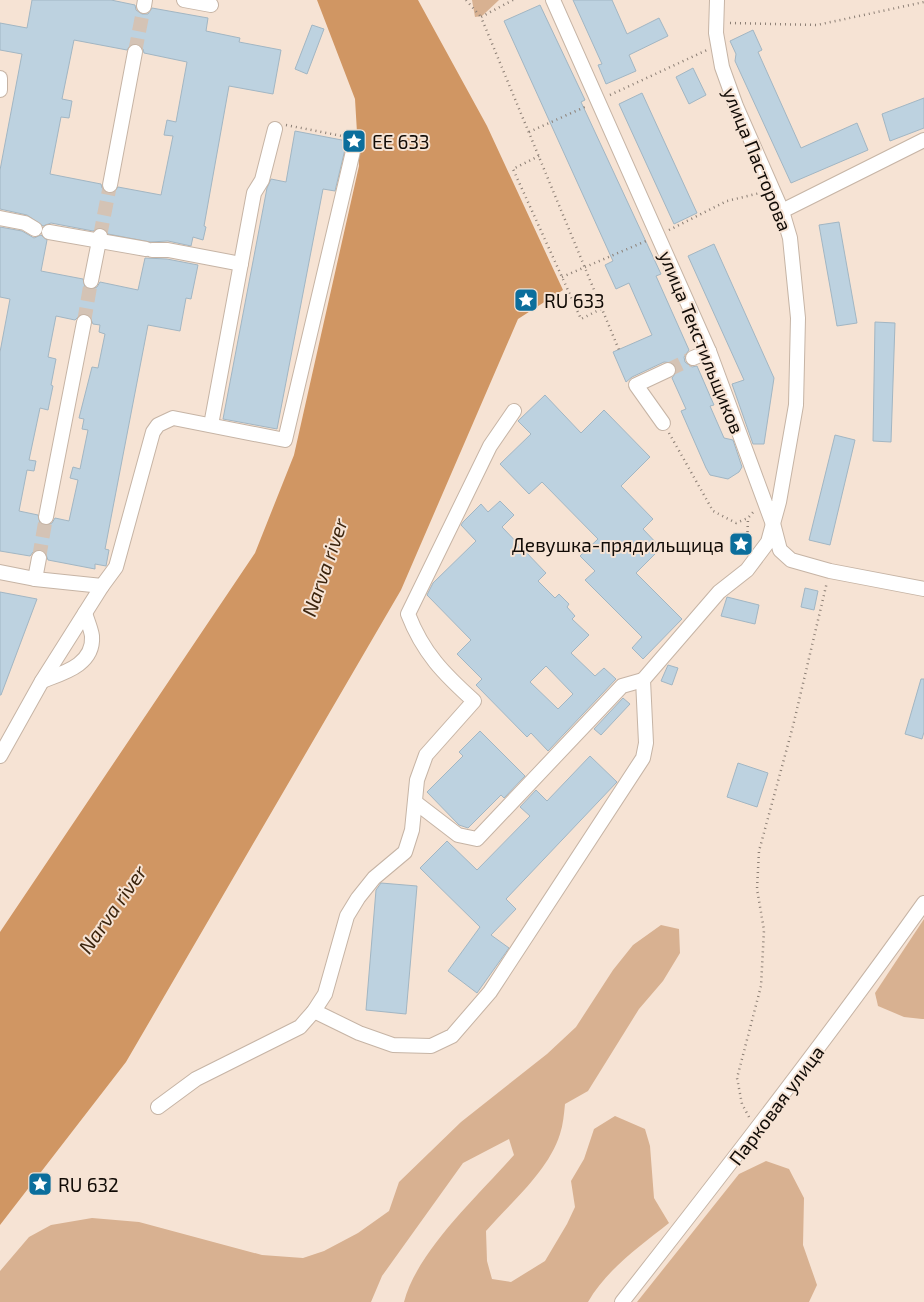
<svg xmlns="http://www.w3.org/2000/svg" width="924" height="1302" font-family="'Exo 2',sans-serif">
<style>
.green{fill:#d8b191}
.water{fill:#d09663}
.building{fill:#bdd2e0;stroke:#a2b6c3;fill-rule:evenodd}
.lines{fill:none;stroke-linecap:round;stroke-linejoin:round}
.minor-tunnel{stroke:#d4c3b5;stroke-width:14;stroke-dasharray:14 7;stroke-linecap:butt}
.minor-casing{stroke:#c6b4a5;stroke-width:16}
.path{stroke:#8c7f75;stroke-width:2.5;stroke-dasharray:1 4;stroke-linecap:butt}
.minor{stroke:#fff;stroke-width:14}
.labels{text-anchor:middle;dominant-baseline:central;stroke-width:4;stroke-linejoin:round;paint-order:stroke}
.poi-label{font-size:19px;fill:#110b06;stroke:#f6e3d4;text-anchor:start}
.street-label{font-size:19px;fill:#110b06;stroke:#f6e3d4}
.water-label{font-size:20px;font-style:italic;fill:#3b240d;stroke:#f6e3d4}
</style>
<rect width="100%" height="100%" fill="#f6e3d4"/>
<g class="green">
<path d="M 472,0 L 499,0 L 482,16 L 475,17 Z"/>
<path d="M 924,919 L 924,1019 L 922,1019 L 904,1017 L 878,1006 L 875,993 Z"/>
<path d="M 661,925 L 679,929 L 680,953 L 663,981 L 639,1009 L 588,1091 L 565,1104 C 564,1114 563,1125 560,1134 C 548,1172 511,1202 486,1231 L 487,1261 L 492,1279 L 511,1282 L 545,1261 L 567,1224 L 575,1207 L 571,1181 L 584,1159 L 594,1129 L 615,1116 L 645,1129 L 650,1146 L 654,1198 L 669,1223 C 639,1247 607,1269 588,1302 L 404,1302 C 417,1251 479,1195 514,1155 L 509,1139 L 463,1163 L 382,1276 L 371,1302 L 0,1302 L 0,1271 L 29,1237 L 51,1225 L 92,1218 L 139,1222 L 262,1255 L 303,1258 L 324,1251 L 358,1233 L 389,1211 L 399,1182 L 461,1122 L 547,1054 L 576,1027 L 613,970 L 633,945 Z"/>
<path d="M 766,1161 L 789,1169 L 804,1198 L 803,1245 L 817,1285 L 809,1302 L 637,1302 L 739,1174 Z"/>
</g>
<path class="water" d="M 317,0 L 418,0 L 487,126 L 563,290 L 518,319 L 401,590 L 126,1062 L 0,1225 L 0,932 L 255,553 L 294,455 L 359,166 L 355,99 Z"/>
<g class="building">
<path d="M 32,0 L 111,0 L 135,5 L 136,10 L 142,14 L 148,14 L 152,8 L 208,18 L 206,31 L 240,38 L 239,42 L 281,50 L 273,94 L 229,86 L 204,226 L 206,227 L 203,240 L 193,237 L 191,246 L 168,241 L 150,242 L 108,234 L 101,227 L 93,231 L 51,223 L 43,226 L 27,215 L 0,209 L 0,170 L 22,54 L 0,50 L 0,23 L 27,28 ZM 74,40 L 127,50 L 132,44 L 137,44 L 143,49 L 144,53 L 187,62 L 176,122 L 167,120 L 164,135 L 173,136 L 161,195 L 118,187 L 113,193 L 108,193 L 102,188 L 101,184 L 50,174 L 61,117 L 69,118 L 72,101 L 62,99 Z"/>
<path d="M 573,0 L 612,0 L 627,34 L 659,18 L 668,36 L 629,55 L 636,71 L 606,84 L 598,65 L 602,64 Z"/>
<path d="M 540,5 L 585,100 L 581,102 L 661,274 L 656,276 L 689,350 L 684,357 L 685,362 L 692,367 L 697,366 L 714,405 L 710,406 L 724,438 L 733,440 L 742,467 L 739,472 L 728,479 L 710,475 L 706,468 L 681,411 L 686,409 L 672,378 L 677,371 L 673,363 L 664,362 L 632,377 L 626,382 L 613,352 L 652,335 L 629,283 L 616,289 L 605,265 L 613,261 L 504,21 Z"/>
<path d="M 312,25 L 324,29 L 307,74 L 295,69 Z"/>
<path d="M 753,30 L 762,50 L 758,52 L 801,148 L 857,123 L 868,150 L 791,183 L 735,61 L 736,54 L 730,41 Z"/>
<path d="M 693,68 L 706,95 L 689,104 L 676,77 Z"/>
<path d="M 642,93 L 697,213 L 674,224 L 619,104 Z"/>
<path d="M 924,98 L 924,128 L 890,141 L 882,114 Z"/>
<path d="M 295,131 L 347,141 L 335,191 L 323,189 L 277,429 L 223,419 L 267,188 L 271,179 L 286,182 Z"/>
<path d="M 839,222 L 857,323 L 837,326 L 819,225 Z"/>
<path d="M 0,227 L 22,231 L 34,238 L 41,235 L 47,240 L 41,271 L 83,279 L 85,287 L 90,290 L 97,287 L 100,282 L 138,290 L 145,258 L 167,259 L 198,265 L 191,299 L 186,298 L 180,331 L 148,325 L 105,549 L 109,550 L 106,566 L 95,564 L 95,569 L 48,560 L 45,552 L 40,549 L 33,552 L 30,556 L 0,551 L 0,352 L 10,299 L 0,297 ZM 81,314 L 89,315 L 93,324 L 100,325 L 99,332 L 105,334 L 98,368 L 92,367 L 79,418 L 84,419 L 82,429 L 88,430 L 80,469 L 73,467 L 70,478 L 78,480 L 69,521 L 55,518 L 52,523 L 45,526 L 40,523 L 38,515 L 19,511 L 27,470 L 34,471 L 36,461 L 29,460 L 40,408 L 48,410 L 53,386 L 51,385 L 56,359 L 48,357 L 56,316 L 75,320 Z"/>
<path d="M 714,244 L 774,378 L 764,444 L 753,444 L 732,384 L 744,380 L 688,256 Z"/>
<path d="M 875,322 L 895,323 L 891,442 L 873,441 Z"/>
<path d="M 545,395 L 581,433 L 604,410 L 650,457 L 621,486 L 653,519 L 643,529 L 661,548 L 636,573 L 682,619 L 643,659 L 632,648 L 642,637 L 585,580 L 595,571 L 580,556 L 598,539 L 542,482 L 529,494 L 500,464 L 531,434 L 518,421 Z"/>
<path d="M 835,435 L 855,440 L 830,545 L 809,540 Z"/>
<path d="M 500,501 L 514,515 L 502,527 L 546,573 L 538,581 L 555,598 L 559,594 L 569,604 L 567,607 L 575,616 L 572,619 L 589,635 L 571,653 L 595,676 L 604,668 L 616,679 L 548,751 L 531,733 L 527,737 L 476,685 L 482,679 L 457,654 L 471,640 L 427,595 L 433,583 L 476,541 L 461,525 L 463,522 L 481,504 L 488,512 ZM 546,666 L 573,694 L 558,709 L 530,682 Z"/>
<path d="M 805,588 L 818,591 L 814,610 L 801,607 Z"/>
<path d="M 0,592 L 37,599 L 1,695 L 0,695 Z"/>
<path d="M 727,597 L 759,605 L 755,624 L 721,616 Z"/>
<path d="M 668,665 L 678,668 L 672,685 L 661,681 Z"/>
<path d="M 921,679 L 924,679 L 924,732 L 922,739 L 905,734 Z"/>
<path d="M 623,698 L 630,704 L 601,735 L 594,729 Z"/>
<path d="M 480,731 L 525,776 L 504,798 L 501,795 L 468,828 L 459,825 L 427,792 L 463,756 L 459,752 Z"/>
<path d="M 590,756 L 617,782 L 506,899 L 516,909 L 491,935 L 509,948 L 477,993 L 448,971 L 480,927 L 420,868 L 447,841 L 477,870 L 530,816 L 520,807 L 536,790 L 547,801 Z"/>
<path d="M 738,763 L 768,773 L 757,807 L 727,797 Z"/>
<path d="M 381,883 L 417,886 L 406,1014 L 366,1010 L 376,890 Z"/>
</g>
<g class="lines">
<g class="minor-tunnel">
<path d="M 135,52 L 144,6"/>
<path d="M 100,236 L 110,185"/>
<path d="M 84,322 L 91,281"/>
<path d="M 668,370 L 693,358"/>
<path d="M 39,558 L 46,517"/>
</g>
<g class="minor-casing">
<g id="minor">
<path d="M 184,0 L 211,5"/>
<path d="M 553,0 L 709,351 L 774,527 L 780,550 L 791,560 L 830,571 L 924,589"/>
<path d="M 144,6 L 145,0"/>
<path d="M 0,78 L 0,90"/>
<path d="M 110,185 L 135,52"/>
<path d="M 782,211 L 924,140"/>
<path d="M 0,218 L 25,223 L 35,229"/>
<path d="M 49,232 L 146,249"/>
<path d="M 152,250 L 168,250 L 241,264"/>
<path d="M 91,281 L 100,236"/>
<path d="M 693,358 L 709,351"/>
<path d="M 663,423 L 636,385 L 668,370"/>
<path d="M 211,425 L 254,193 L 262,180 L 275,129"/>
<path d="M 46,517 L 84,322"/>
<path d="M 0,572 L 35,579 L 102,586 L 116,567 L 153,432 L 158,425 L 173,418 L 285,440 L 354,147"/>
<path d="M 35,579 L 39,558"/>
<path d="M 42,681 C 63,673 94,665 92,636 C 91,629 87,620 85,613"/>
<path d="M 0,756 L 42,681 L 102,586"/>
<path d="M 415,802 L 458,835 L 477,839 L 622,686 L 643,680"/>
<path d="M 314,1011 L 359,1033 L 393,1045 L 431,1046 L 452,1036 L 490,992 L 643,758 L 646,743 L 643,680 L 719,592 L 747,570 L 768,542 L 779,502 L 796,405 L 798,318 L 790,238 L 782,211 L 736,106 L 722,67 L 716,33 L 717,0"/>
<path d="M 158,1107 L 196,1079 L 300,1027 L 314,1011 L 325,994 L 347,916 L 358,898 L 374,878 L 405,852 L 412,830 L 417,780 L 426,755 L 474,701 C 444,674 423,653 408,614 L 490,446 L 514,411"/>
<path d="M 622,1302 C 725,1171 827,1039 924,903"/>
</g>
</g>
<g class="path">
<path d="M 466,0 L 481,17"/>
<path d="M 513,0 L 481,17 L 619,350"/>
<path d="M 730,23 L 817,25 L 924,2"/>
<path d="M 610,95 L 707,50"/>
<path d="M 286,125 L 347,137"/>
<path d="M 529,132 L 587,106"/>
<path d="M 539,156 L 513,169 L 581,319 L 601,309"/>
<path d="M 669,230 L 727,201 L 760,193"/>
<path d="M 562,277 L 646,241"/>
<path d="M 669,433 L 713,511 L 736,523 L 748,518 L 755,510"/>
<path d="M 747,547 L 748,518"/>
<path d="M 749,1117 L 742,1104 L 737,1078 L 761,986 L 764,930 L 757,889 L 759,851 L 793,726 L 827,582"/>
</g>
<use href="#minor" class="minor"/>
</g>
<defs>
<g id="sight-square" transform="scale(1.25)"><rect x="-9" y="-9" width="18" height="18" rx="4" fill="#0b6e9c" stroke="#f6e3d4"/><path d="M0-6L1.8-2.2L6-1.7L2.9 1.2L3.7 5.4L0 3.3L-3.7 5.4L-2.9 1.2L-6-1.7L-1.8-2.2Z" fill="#fff"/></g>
</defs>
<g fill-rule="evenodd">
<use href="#sight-square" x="354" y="141"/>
<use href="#sight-square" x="526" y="300"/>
<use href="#sight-square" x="741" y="544"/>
<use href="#sight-square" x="40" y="1184"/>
</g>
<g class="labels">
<g class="poi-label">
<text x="372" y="141">EE 633</text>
<text x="544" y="300">RU 633</text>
<text x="724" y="544" text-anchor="end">Девушка-прядильщица</text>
<text x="58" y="1184">RU 632</text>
</g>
<g class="street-label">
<text transform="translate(758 159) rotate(68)">улица Пасторова</text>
<text transform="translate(702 342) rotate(68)">улица Текстильщиков</text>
<text transform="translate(776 1105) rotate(-53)">Парковая улица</text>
</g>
<g class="water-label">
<text transform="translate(324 567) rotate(-71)">Narva river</text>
<text transform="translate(112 909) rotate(-55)">Narva river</text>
</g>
</g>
</svg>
